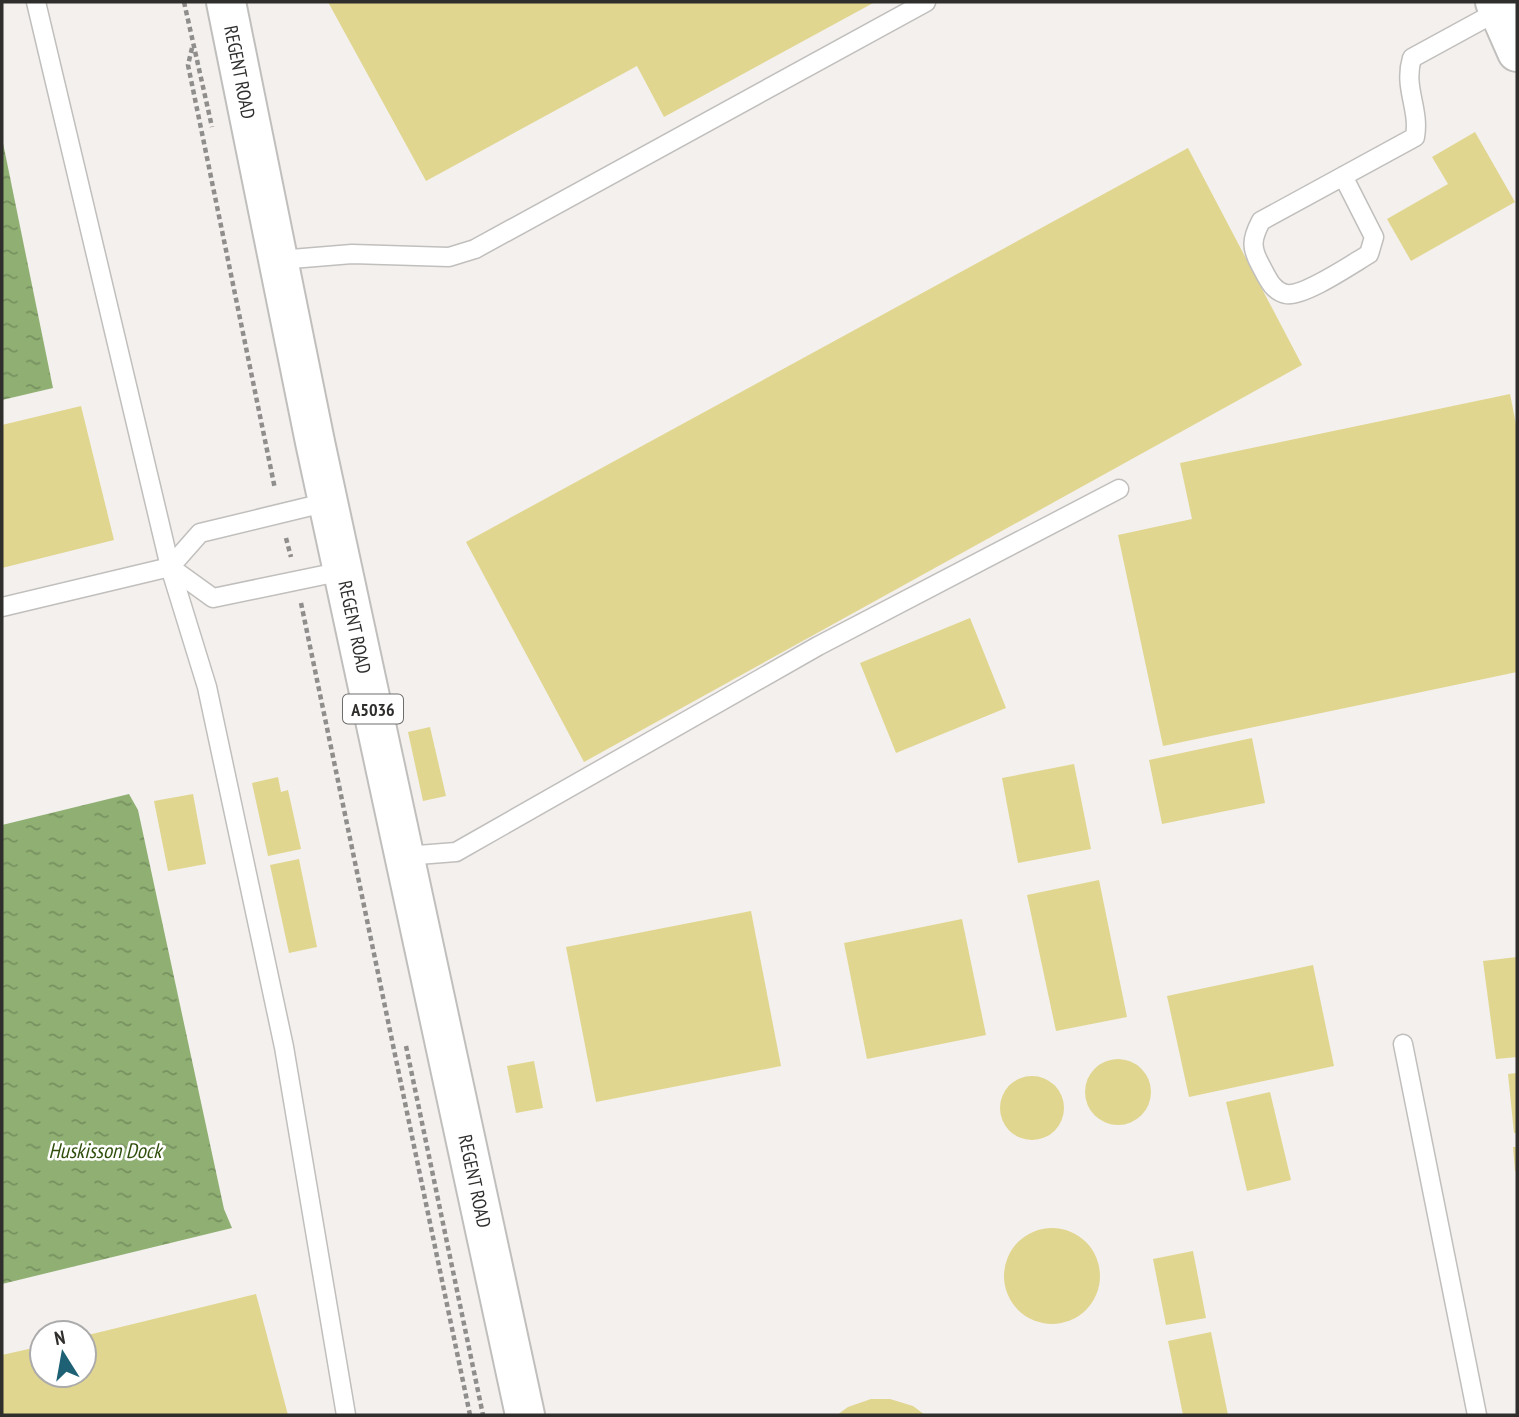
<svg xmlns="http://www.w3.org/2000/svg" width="1519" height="1417" font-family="'PT Sans Narrow',sans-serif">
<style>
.water{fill:url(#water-ripples)}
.building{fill:#e1d68f}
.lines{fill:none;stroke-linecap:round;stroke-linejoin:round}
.lane-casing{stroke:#c1bfbd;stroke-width:21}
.primary-casing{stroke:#c1bfbd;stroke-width:42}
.highway-casing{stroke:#c1bfbd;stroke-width:42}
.path{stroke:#908e8d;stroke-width:4.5;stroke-dasharray:5 3.5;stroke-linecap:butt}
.lane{stroke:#fff;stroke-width:18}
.primary{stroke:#fff;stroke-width:38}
.highway{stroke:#fff;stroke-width:38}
.labels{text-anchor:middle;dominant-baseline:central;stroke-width:5;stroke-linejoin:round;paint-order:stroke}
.shield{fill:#fff;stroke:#6d6d6c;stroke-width:2}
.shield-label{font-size:18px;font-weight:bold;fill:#2f2e2d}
.street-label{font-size:19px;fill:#2f2e2d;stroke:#fff}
.water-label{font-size:21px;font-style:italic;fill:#314f0d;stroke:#fff}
</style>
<defs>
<pattern id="water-ripples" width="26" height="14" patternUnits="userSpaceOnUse" patternTransform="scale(1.75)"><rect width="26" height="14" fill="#90b073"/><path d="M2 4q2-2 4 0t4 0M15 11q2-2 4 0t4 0" fill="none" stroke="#76905f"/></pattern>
</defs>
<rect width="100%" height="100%" fill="#f3f0ed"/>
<g class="water">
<path d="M 2,138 L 53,388 L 2,400 Z"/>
<path d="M 129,794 L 138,810 L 224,1209 L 232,1228 L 2,1284 L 2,825 Z"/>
</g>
<g class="building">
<path d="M 328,2 L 875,2 L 664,117 L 637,66 L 426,181 Z"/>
<path d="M 1475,132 L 1515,202 L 1411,261 L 1387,219 L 1448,184 L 1432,157 Z"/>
<path d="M 1188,148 L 1302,365 L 584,762 L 466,542 Z"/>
<path d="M 1510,394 L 1517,429 L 1517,672 L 1163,746 L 1118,535 L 1192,519 L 1180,463 Z"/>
<path d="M 81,406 L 114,540 L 2,568 L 2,425 Z"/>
<path d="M 970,618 L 1006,708 L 896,753 L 860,663 Z"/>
<path d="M 430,727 L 446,796 L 423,801 L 408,732 Z"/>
<path d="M 1252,738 L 1265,803 L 1162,824 L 1149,760 Z"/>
<path d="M 1074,764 L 1091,849 L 1018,863 L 1002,778 Z"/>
<path d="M 278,777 L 281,792 L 288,790 L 301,849 L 268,856 L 252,783 Z"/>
<path d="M 193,794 L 206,864 L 168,871 L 154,801 Z"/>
<path d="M 299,859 L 317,947 L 289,953 L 270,865 Z"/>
<path d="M 1099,880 L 1127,1017 L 1056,1031 L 1027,895 Z"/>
<path d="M 751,911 L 781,1066 L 596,1102 L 566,947 Z"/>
<path d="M 962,919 L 986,1035 L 867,1059 L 844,943 Z"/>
<path d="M 1517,957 L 1517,1057 L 1496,1059 L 1483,961 Z"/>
<path d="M 1313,965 L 1334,1066 L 1189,1097 L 1167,996 Z"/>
<circle cx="1118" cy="1092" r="33"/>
<path d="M 534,1061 L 543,1108 L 516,1113 L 507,1066 Z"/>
<path d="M 1517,1073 L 1517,1133 L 1514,1133 L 1508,1074 Z"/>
<circle cx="1032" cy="1108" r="32"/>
<path d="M 1270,1092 L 1291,1180 L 1247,1191 L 1226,1102 Z"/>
<path d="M 1513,1147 L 1517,1147 L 1517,1171 L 1515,1171 Z"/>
<circle cx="1052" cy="1276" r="48"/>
<path d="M 1193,1251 L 1206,1318 L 1166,1325 L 1153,1259 Z"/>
<path d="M 256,1294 L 288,1415 L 2,1415 L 2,1355 L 42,1346 L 42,1375 L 84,1375 L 84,1336 Z"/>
<path d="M 1211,1332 L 1228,1415 L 1183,1415 L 1168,1341 Z"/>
<path d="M 871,1399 L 890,1399 L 913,1406 L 925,1415 L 837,1415 L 848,1407 Z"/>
</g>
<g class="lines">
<g class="lane-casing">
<g id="lane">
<path d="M 36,2 L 170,567 L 207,687 L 284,1047 L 346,1415"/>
<path d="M 1343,176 L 1374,237 L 1369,254 C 1352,264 1304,297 1286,294 C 1272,291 1267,277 1261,266 C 1251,248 1251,240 1261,221 L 1415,137 C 1420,108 1403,88 1412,58 L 1500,10"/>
<path d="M 279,260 L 352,254 L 449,257 L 475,249 L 926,2"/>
<path d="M 170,567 L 213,598 L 343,571"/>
<path d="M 2,607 L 170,567 L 200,533 L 328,502"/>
<path d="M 405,856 L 456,852 L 818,646 L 1119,489"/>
<path d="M 1403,1044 L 1477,1415"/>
</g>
</g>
<g class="primary-casing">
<path id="primary" d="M 226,2 L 315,442 L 525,1415"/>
</g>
<g class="highway-casing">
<path id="highway" d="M 1495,2 L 1517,52"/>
</g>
<g class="path">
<path d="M 184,2 L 212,127"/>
<path d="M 192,48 L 188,65 L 275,489"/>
<path d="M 286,538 L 291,557"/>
<path d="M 301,603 L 470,1415"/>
<path d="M 406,1046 L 483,1415"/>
</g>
<use href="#lane" class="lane"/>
<use href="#primary" class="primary"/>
<use href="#highway" class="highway"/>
</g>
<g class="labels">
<rect class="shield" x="343" y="694.5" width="60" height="29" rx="5"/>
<g class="shield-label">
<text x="373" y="709">A5036</text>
</g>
<g class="street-label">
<text transform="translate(240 72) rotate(79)">REGENT ROAD</text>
<text transform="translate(355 627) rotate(78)">REGENT ROAD</text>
<text transform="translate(475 1181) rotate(78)">REGENT ROAD</text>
</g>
<g class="water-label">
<text x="105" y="1150">Huskisson Dock</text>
</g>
</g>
<rect width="1519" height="1417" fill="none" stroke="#2f2e2d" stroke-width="7"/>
<g transform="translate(63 1354) rotate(349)"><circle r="33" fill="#ffffff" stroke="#acabab" stroke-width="2"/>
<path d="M0-5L12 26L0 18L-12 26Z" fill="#1e6074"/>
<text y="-10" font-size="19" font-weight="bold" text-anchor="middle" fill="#2f2e2d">N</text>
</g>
</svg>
